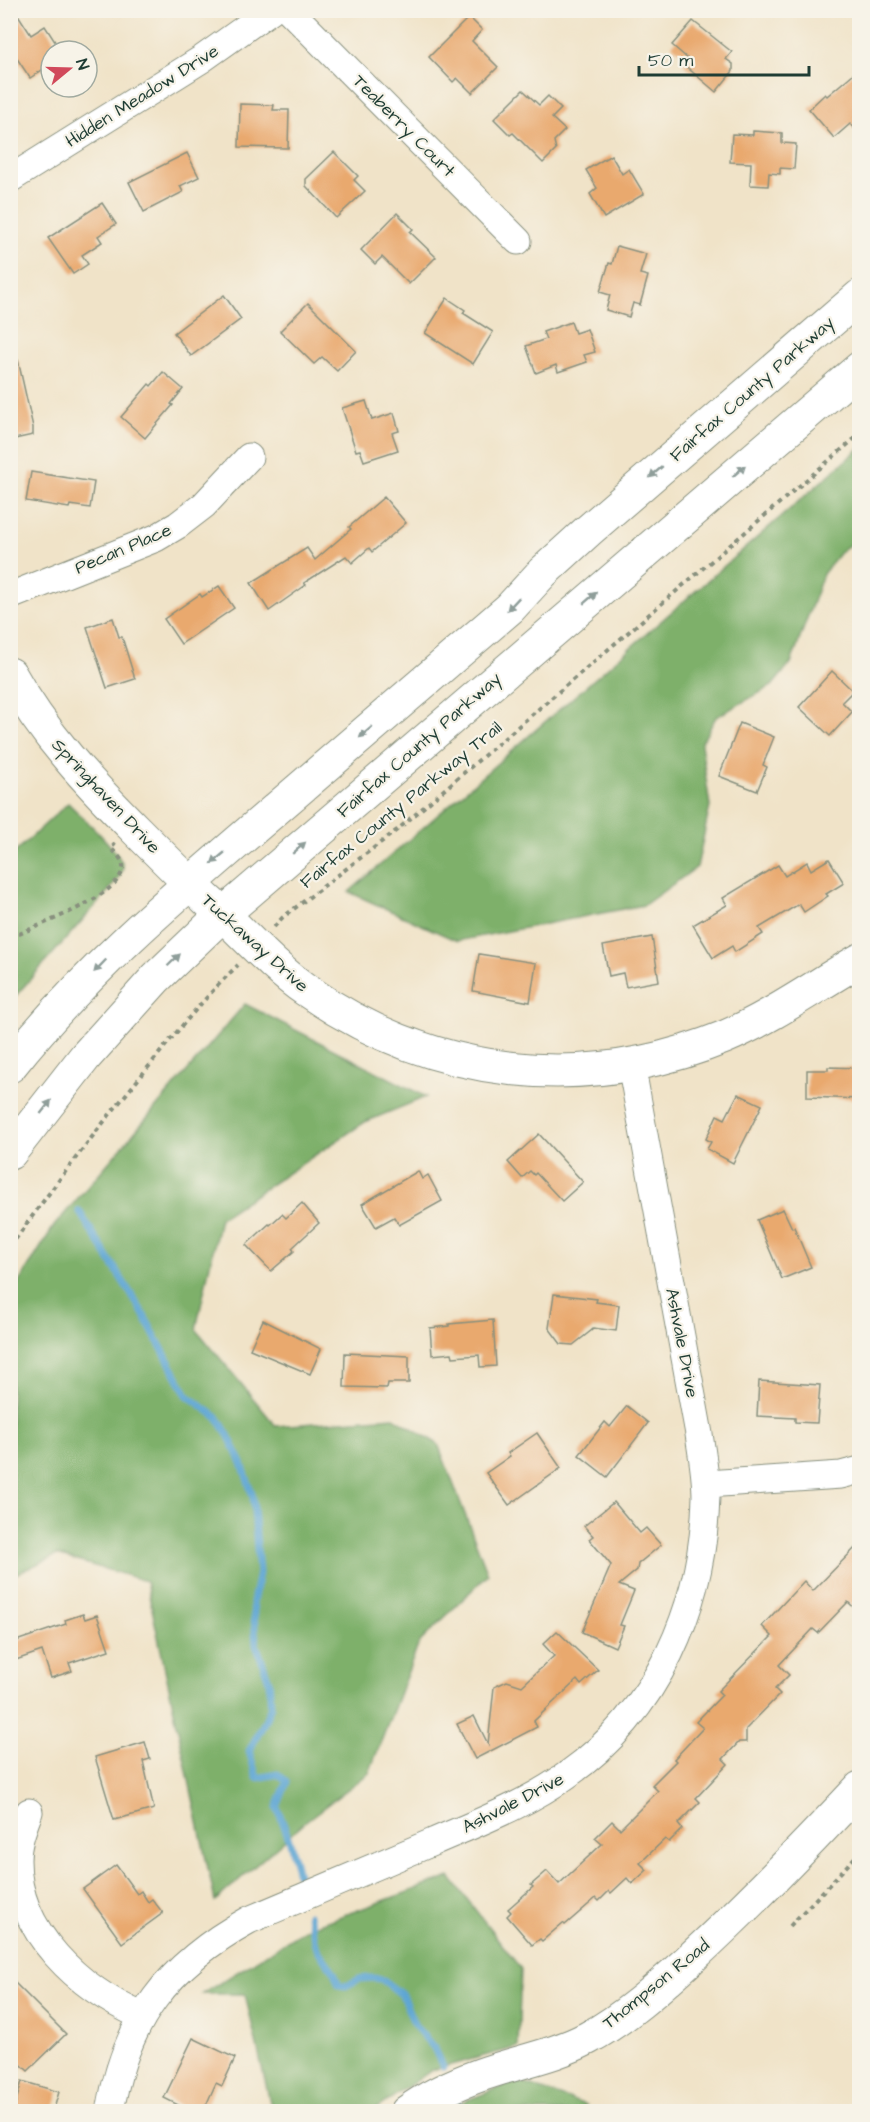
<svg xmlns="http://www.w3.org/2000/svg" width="870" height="2122" font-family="'Architects Daughter',sans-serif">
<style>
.forest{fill:#7eb06a;stroke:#4e764f;stroke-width:1.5}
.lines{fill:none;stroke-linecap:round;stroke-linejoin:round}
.stream{stroke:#5ba5d3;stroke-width:7}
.building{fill:#e9a96e}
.street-casing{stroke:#88907e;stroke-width:29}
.secondary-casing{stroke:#88907e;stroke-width:35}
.highway-casing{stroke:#88907e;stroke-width:35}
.path{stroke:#88907e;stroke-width:4;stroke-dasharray:4.5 4.5;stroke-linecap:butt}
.street{stroke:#fff;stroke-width:27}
.secondary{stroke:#fff;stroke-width:33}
.highway{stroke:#fff;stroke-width:33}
.oneway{fill:#8f9e9a}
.labels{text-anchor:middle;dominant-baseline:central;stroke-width:4.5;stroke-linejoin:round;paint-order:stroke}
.street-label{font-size:18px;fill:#1f3d34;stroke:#f7f3e8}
</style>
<rect width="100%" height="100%" fill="#f7f3e8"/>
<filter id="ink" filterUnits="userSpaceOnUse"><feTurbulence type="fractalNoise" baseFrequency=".0167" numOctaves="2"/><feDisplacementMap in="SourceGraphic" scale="12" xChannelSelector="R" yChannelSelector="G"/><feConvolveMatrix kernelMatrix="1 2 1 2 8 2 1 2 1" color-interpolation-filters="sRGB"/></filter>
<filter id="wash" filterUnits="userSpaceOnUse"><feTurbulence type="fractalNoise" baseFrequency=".008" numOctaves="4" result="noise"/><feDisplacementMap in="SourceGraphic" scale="24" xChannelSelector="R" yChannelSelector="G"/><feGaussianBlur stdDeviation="1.35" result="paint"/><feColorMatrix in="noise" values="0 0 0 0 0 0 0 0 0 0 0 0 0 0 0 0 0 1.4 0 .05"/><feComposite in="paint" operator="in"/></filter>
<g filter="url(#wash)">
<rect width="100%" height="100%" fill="#f0e3c8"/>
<g class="forest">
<path d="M 859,449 L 859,538 L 841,551 L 823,574 L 791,663 L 772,686 L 716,717 L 701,744 L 710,806 L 697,867 L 644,905 L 457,941 L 349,892 Z"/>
<path d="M 68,803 C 79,814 124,854 123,868 C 122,875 115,882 111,888 L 11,1001 L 11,856 Z"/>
<path d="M 245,1004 L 426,1097 L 365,1122 L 220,1218 L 196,1329 L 276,1426 L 394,1417 L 438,1444 L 488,1574 L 419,1643 L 369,1773 L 307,1820 L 215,1901 L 146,1581 L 57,1555 L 11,1576 L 11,1295 L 54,1226 Z"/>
<path d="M 450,1877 L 521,1969 L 518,2047 L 432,2070 L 373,2111 L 272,2111 L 245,1994 L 202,1994 L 308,1928 Z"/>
<path d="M 517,2081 L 586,2105 L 586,2112 L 436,2112 Z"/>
</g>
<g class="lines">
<g class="stream">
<path d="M 79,1211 L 141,1310 L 187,1395 L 218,1418 L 228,1435 L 242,1463 L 253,1497 L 259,1573 L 253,1602 L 256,1644 L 269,1681 L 271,1706 L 263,1725 L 249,1751 L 257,1778 L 278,1774 L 287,1782 L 277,1807 L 290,1842 L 299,1879"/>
<path d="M 309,1915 L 317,1949 L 334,1972 L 339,1985 L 346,1986 L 359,1979 L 372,1978 L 381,1979 L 392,1987 L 402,1995 L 415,2026 L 434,2048 L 443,2067"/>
<path d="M 454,2096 L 461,2112"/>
</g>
</g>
<g id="blocks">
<g class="building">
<path d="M 10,10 L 15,10 L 31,35 L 45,26 L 61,51 L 51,51 L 51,64 L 30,78 L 10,48 Z"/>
<path d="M 469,17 L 482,30 L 472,41 L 498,67 L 472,93 L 457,78 L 453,82 L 429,57 Z"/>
<path d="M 693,21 L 732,52 L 726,59 L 733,64 L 733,71 L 716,92 L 683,64 L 688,59 L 672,45 Z"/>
<path d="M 860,68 L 860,134 L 850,124 L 834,138 L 809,109 L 825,94 L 827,96 Z"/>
<path d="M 523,90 L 539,105 L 548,96 L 561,109 L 552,118 L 565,130 L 554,141 L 556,150 L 543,163 L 513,133 L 510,135 L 494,119 Z"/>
<path d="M 240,104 L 274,105 L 273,110 L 289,110 L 288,148 L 239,147 Z"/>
<path d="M 753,131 L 782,133 L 782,143 L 796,144 L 794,169 L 780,168 L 780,174 L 769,173 L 768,186 L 750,185 L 751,163 L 730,162 L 732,134 L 753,135 Z"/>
<path d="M 334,152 L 358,176 L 354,180 L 365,191 L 336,218 L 306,186 L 306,179 Z"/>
<path d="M 187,153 L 199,177 L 180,186 L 183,192 L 144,212 L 129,182 Z"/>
<path d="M 611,155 L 622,174 L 629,169 L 644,194 L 604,218 L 590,194 L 597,188 L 586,170 Z"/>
<path d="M 102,203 L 116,224 L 98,236 L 102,242 L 82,255 L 88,264 L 73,274 L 48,238 Z"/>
<path d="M 397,213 L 413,229 L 410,232 L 436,257 L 409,284 L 382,257 L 375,264 L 361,250 Z"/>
<path d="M 617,246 L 646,254 L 640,274 L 648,276 L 640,305 L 633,303 L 629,317 L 606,310 L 610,295 L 600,292 L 609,263 L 612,264 Z"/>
<path d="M 224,295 L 241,319 L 191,356 L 174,333 Z"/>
<path d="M 447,298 L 465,310 L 463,313 L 493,332 L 473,364 L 425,333 Z"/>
<path d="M 308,303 L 356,351 L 337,371 L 322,357 L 314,364 L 280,331 Z"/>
<path d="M 571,322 L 575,333 L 587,329 L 595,352 L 584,355 L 587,362 L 558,372 L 556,365 L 536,373 L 526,346 L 546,339 L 543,332 Z"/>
<path d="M 18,360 L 33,427 L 33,435 L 10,440 L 10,361 Z"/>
<path d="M 163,372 L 183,389 L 171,404 L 173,405 L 145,438 L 121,417 L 149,384 L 151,386 Z"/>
<path d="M 366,401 L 372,420 L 394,413 L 399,431 L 392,433 L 398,450 L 364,461 L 360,450 L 356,451 L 342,408 Z"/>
<path d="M 31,472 L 94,482 L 90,508 L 70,505 L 69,508 L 26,501 Z"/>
<path d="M 384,497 L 406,523 L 372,552 L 369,548 L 352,563 L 346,556 L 304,583 L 306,585 L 269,611 L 251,583 L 307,548 L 315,560 L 351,529 L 349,527 Z"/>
<path d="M 219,586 L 234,608 L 181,644 L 164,619 L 200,594 L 202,597 Z"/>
<path d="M 113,618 L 119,637 L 122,637 L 135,679 L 107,688 L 87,627 Z"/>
<path d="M 832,671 L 853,691 L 842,702 L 852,712 L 830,736 L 799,707 Z"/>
<path d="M 740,723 L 774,737 L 763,765 L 767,767 L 757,791 L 719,776 Z"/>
<path d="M 829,859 L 844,883 L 826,894 L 828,896 L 804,912 L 799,904 L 759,928 L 763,934 L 735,952 L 732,946 L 713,958 L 693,925 L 727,905 L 723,898 L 778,865 L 785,876 L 807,862 L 811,870 Z"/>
<path d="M 652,937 L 659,981 L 626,987 L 623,973 L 609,976 L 603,946 Z"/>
<path d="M 479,954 L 536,963 L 530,1002 L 473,991 Z"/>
<path d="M 828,1067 L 860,1068 L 860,1099 L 807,1097 L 807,1070 L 828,1070 Z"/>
<path d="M 738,1094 L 762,1105 L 733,1163 L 707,1149 L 711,1142 L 706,1139 L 717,1115 L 725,1119 Z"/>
<path d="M 539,1134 L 583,1182 L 562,1201 L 536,1173 L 534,1175 L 530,1171 L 522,1178 L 508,1162 Z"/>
<path d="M 418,1171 L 422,1179 L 428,1175 L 442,1201 L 399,1225 L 394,1217 L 376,1227 L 362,1204 Z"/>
<path d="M 302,1203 L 319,1223 L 292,1248 L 294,1251 L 271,1271 L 246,1245 L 269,1224 L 270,1225 L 282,1214 L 286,1218 Z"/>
<path d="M 783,1209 L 792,1228 L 794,1227 L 811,1267 L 782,1279 L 757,1220 Z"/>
<path d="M 554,1294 L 597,1299 L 596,1302 L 619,1305 L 616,1331 L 593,1328 L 592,1330 L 573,1345 L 561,1344 L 549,1328 Z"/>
<path d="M 263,1320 L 321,1349 L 310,1374 L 250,1349 Z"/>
<path d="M 493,1320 L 496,1366 L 480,1367 L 479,1355 L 453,1357 L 452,1353 L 432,1355 L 430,1328 L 449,1326 L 449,1324 Z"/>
<path d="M 345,1353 L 409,1356 L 409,1383 L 388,1383 L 387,1388 L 344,1387 Z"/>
<path d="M 759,1381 L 820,1385 L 817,1423 L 795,1422 L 795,1418 L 757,1416 Z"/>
<path d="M 627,1406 L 648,1423 L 607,1477 L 579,1455 L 605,1422 L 610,1427 Z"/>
<path d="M 537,1433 L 561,1468 L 509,1505 L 486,1473 L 510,1456 L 508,1453 Z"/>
<path d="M 614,1502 L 640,1533 L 646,1528 L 661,1545 L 638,1564 L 637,1570 L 619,1585 L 634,1591 L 620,1625 L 624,1626 L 615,1647 L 582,1632 L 611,1565 L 589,1539 L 593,1536 L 584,1526 Z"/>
<path d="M 860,1543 L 860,1613 L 848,1602 L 818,1633 L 813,1629 L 779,1665 L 789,1675 L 775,1689 L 780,1694 L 746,1729 L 746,1742 L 739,1742 L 723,1759 L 728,1764 L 696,1798 L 700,1802 L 678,1824 L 682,1829 L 669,1842 L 665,1839 L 640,1863 L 647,1870 L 632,1884 L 627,1878 L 611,1893 L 609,1891 L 599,1901 L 596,1898 L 565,1925 L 563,1923 L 542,1941 L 540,1939 L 532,1945 L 507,1916 L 511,1912 L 508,1909 L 533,1887 L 531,1885 L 547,1871 L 559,1884 L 602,1844 L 595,1838 L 612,1821 L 620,1829 L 658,1791 L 652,1785 L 676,1761 L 674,1759 L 703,1728 L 696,1722 L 722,1695 L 718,1691 L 772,1636 L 762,1626 L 804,1581 L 813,1591 Z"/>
<path d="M 83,1614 L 85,1619 L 97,1615 L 109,1650 L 69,1663 L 72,1671 L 51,1678 L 42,1651 L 10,1662 L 10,1643 L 66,1624 L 65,1620 Z"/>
<path d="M 557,1631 L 598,1670 L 581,1685 L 577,1680 L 534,1721 L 537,1727 L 475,1759 L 457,1724 L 474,1716 L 488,1744 L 494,1687 L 507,1681 L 522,1686 L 554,1656 L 543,1644 Z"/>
<path d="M 145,1742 L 150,1759 L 143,1761 L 154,1809 L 114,1820 L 95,1757 Z"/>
<path d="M 116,1865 L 137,1894 L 141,1891 L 148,1902 L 152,1899 L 163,1913 L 122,1943 L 83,1889 Z"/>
<path d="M 10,1978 L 66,2034 L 28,2071 L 10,2054 Z"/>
<path d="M 193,2038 L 235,2058 L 222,2086 L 216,2083 L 203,2112 L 192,2112 L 164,2098 Z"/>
<path d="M 22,2081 L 59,2092 L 53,2112 L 13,2112 Z"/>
</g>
</g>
</g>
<g filter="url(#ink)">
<use href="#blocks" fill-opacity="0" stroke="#88907e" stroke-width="1.5"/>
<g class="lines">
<g class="street-casing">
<g id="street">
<path d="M 289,10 L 518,241"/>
<path d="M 10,179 L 202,59 L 271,10"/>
<path d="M 10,596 L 156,538 L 178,525 L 204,505 L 249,457"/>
<path d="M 706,1484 L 841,1475 L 860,1470"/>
<path d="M 29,1812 C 23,1828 17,1843 17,1860 C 17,1933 80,1989 142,2016"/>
<path d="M 110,2112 C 125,2020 169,1964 249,1920 C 311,1894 372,1868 433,1842 C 479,1822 527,1804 567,1775 C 658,1711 703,1606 706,1497 C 706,1476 702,1455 699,1434 L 631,1064"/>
</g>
</g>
<g class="secondary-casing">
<g id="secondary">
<path d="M 10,674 C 43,734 89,783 137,831 C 160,854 183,877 207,900 C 240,929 270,965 306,990 C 433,1078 582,1095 725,1037 C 772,1017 815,986 860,960"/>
<path d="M 407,2112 C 429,2096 455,2084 480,2075 C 516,2062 554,2056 588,2038 C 625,2018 658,1988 689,1960 C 749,1905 805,1847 860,1788"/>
</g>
</g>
<g class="highway-casing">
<g id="highway">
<path d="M 10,1066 C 83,974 172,898 261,822 C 344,751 427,680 510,608 L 543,572 L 588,531 L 860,296"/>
<path d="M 10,1153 L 85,1057 L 156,978 L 223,914 L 860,368"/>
</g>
</g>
<g class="path">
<path d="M 274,927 L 282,918 L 397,830 L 860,434"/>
<path d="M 10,936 L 19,934 C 43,923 121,896 123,867 C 123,859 116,854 111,848 L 115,844"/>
<path d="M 10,1247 C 55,1184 101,1124 150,1065 C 178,1030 206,996 238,965"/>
<path d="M 790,1926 L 860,1852"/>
</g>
<use href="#street" class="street"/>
<use href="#secondary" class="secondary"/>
<use href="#highway" class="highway"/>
</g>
<defs><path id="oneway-solid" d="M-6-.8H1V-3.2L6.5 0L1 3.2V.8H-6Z" transform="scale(1.5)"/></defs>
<g class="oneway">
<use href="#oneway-solid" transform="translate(739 471) rotate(-41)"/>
<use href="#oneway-solid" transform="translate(656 472) rotate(139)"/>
<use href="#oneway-solid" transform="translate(590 598) rotate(-41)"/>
<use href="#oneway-solid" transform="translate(513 604) rotate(133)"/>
<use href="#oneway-solid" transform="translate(366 732) rotate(139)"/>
<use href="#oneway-solid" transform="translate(299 848) rotate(-41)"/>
<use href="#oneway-solid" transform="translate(218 858) rotate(140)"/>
<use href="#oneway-solid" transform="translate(174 960) rotate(-44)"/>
<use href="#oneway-solid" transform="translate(100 966) rotate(134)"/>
<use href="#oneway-solid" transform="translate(46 1107) rotate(-52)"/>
</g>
</g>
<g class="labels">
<g class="street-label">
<text transform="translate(142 96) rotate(-32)">Hidden Meadow Drive</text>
<text transform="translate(404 126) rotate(45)">Teaberry Court</text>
<text transform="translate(752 389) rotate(-41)">Fairfax County Parkway</text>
<text transform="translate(123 549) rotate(-23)">Pecan Place</text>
<text transform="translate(419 745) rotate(-41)">Fairfax County Parkway</text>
<text transform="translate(106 796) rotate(47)">Springhaven Drive</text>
<text transform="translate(401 805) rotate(-39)">Fairfax County Parkway Trail</text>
<text transform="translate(255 943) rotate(42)">Tuckaway Drive</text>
<text transform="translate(682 1343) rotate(79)">Ashvale Drive</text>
<text transform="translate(513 1803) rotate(-27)">Ashvale Drive</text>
<text transform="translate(656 1984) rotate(-39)">Thompson Road</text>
</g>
</g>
<rect width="870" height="2122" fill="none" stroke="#f7f3e8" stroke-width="36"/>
<g transform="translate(69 69) rotate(71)"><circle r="28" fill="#f7f3e8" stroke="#a1aaa0" stroke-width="1.5"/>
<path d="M0-4.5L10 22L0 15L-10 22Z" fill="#d1495b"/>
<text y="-9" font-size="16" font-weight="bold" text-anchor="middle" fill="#1f3d34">N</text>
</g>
<path d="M639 66v9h170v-9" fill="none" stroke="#1f3d34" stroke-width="3"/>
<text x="648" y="66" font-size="18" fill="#1f3d34" stroke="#f7f3e8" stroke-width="4.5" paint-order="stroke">50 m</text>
</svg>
